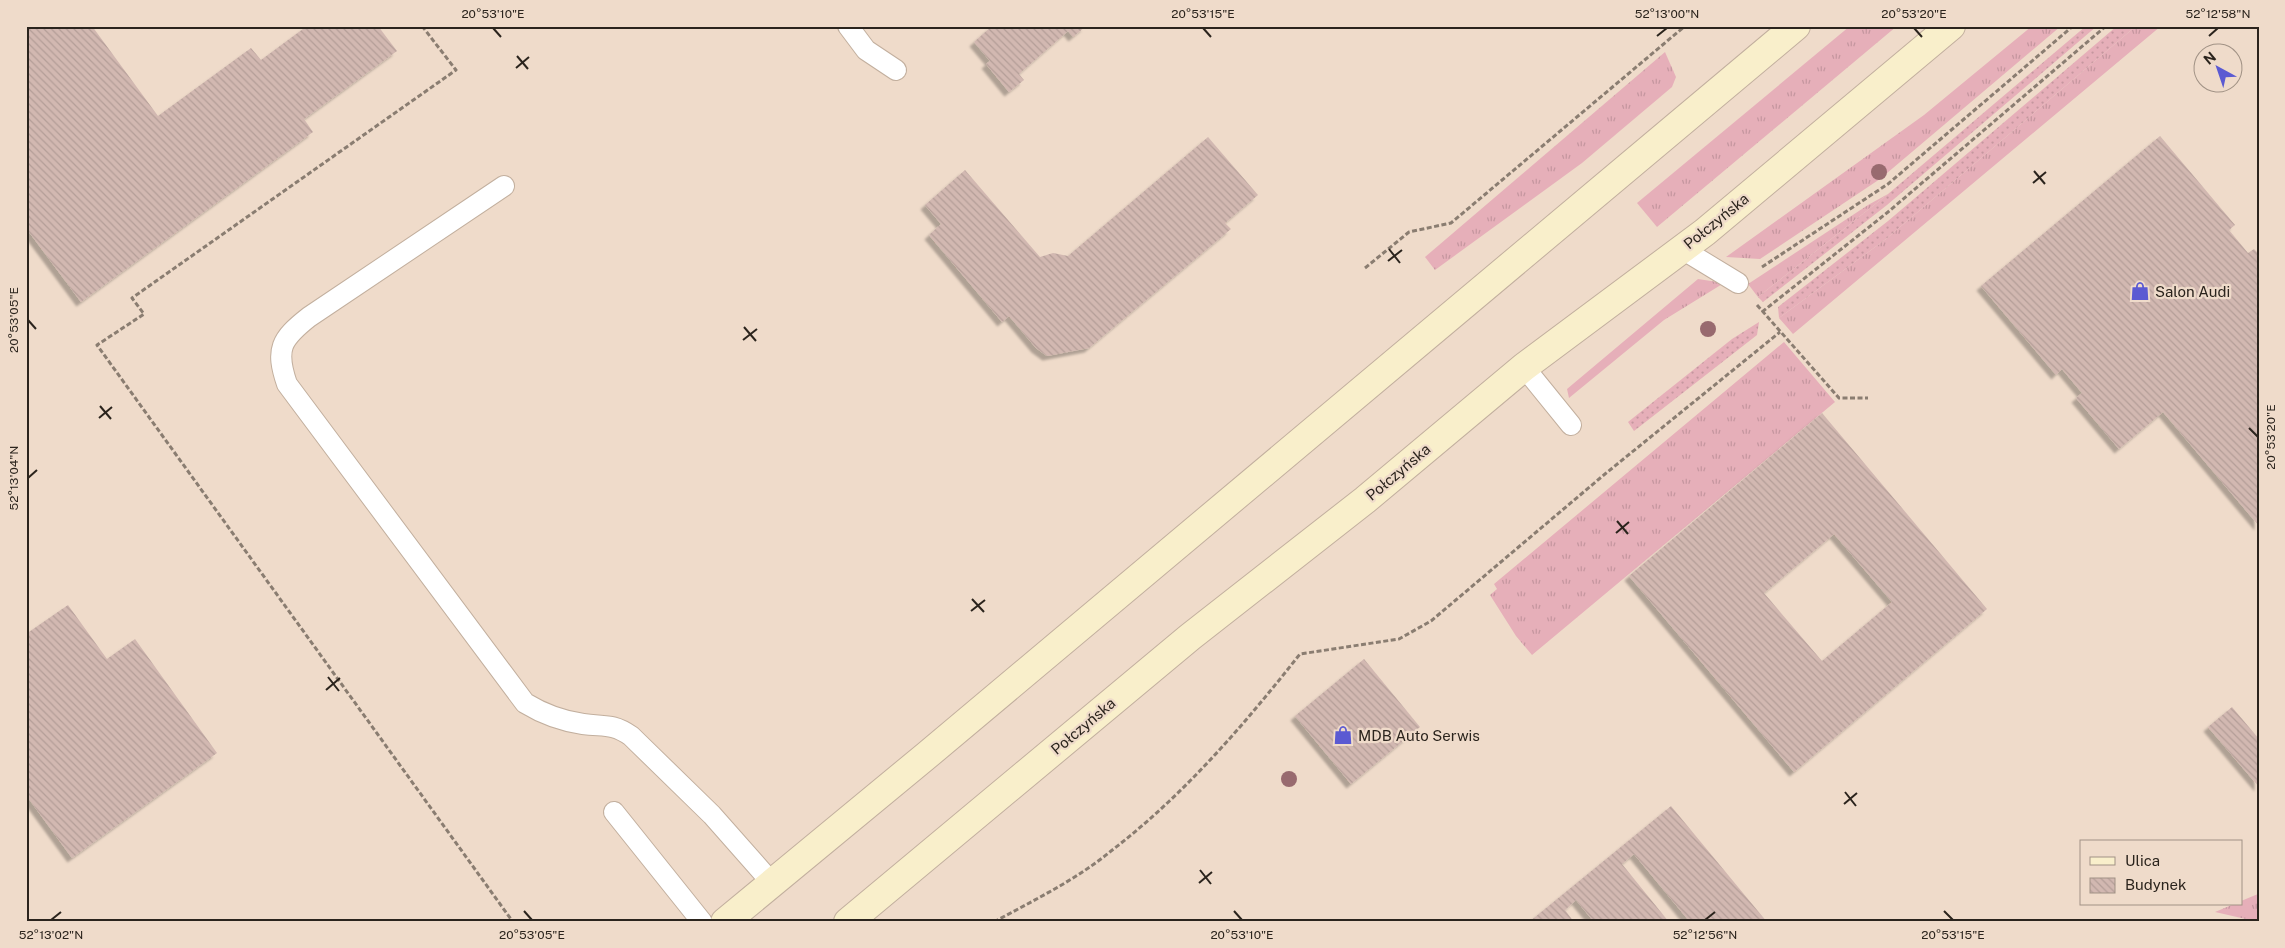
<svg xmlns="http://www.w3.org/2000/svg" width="2285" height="948" font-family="'Public Sans',sans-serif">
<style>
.grass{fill:url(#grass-tufts)}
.garden{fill:url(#garden-dots)}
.building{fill:url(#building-back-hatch);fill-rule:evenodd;filter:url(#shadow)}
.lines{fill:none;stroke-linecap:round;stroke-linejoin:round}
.lane-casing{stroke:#c2af9e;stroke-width:22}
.secondary-casing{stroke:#c2af9e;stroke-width:30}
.path{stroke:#8a7d71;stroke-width:3;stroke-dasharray:5 2.5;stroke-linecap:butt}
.lane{stroke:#fff;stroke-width:20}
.secondary{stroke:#f9efcb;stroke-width:28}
.tree{fill:#986a6f}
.ticks{fill:none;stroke:#2b241d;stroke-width:2}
.labels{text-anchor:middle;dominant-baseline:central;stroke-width:4.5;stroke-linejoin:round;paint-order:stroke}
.street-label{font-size:15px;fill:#2b241d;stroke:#efdbca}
.poi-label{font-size:15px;fill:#2b241d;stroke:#efdbca;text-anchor:start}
.neatline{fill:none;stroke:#2b241d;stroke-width:2}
.ticks-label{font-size:12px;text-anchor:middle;fill:#2b241d}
</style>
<defs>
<pattern id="grass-tufts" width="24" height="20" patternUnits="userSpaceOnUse" patternTransform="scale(1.25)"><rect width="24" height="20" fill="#e6afb9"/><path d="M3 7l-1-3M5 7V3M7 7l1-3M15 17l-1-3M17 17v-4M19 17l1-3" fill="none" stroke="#c5969f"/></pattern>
<pattern id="garden-dots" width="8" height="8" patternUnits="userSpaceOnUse" patternTransform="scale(1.25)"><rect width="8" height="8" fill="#e6afb9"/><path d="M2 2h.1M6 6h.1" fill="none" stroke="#c5969f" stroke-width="1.8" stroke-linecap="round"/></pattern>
<pattern id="building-back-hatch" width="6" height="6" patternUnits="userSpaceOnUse" patternTransform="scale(1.25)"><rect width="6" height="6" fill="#d2b8b1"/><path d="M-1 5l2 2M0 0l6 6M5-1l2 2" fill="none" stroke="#b49e98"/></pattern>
<filter id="shadow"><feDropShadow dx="-4.5" dy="4.5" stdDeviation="1" flood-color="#0004"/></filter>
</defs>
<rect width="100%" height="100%" fill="#efdbca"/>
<g class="grass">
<path d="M 1850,26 L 1897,26 L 1657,227 L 1637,203 Z"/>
<path d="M 2032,26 L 2061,26 L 1880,179 L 1760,259 L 1726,257 L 1924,115 Z"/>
<path d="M 2136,26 L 2161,26 L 1793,334 L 1779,318 L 1886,239 Z"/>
<path d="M 1665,52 L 1676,77 L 1672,87 L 1582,163 L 1435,270 L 1425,257 Z"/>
<path d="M 1888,194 L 1758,297 L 1748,284 L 1868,205 Z"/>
<path d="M 1698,279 L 1724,283 L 1664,320 L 1569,398 L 1567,389 Z"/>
<path d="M 1784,342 L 1835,402 L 1532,655 L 1516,636 L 1490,595 L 1497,589 L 1494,584 Z"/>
<path d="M 2258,894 L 2259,922 L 2215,912 L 2234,904 L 2241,904 L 2241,901 Z"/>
</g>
<g class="garden">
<path d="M 2086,26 L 2097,26 L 1887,205 L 1763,302 L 1758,297 L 1888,194 Z"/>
<path d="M 2117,26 L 2136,26 L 1886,239 L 1779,318 L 1778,307 L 1888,221 Z"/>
<path d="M 1759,322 L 1757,335 L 1634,431 L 1628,422 L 1732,339 Z"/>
</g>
<g class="building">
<path d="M 26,26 L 92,26 L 158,116 L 251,48 L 261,60 L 307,26 L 378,26 L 397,51 L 304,119 L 313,132 L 81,302 L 26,228 Z"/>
<path d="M 992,26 L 1086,26 L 1073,37 L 1068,31 L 1019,74 L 1024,80 L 1009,92 L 986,64 L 990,61 L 974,42 Z"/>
<path d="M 2160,136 L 2235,225 L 2229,230 L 2248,253 L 2254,249 L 2259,254 L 2259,526 L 2163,412 L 2119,449 L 2076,398 L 2082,393 L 2062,369 L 2056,375 L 1981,286 Z"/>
<path d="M 1208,137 L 1258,195 L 1225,223 L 1231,229 L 1089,348 L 1047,356 L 1036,348 L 1009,316 L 1002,322 L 929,235 L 941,224 L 925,205 L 965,170 L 1040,257 L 1053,253 L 1068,256 Z"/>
<path d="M 1822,413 L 1987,609 L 1794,772 L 1629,576 ZM 1834,534 L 1892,602 L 1822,661 L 1764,593 Z"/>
<path d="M 68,605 L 107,659 L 135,639 L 217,753 L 72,858 L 26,795 L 26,634 Z"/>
<path d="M 1364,659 L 1420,727 L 1351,784 L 1295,716 Z"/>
<path d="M 2232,707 L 2259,739 L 2259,787 L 2208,727 Z"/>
<path d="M 1671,806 L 1767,922 L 1690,922 L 1634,854 L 1622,864 L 1669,922 L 1594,922 L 1576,900 L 1565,910 L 1574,922 L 1529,922 Z"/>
</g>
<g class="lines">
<g class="lane-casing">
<g id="lane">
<path d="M 848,26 L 866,50 L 896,70"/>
<path d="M 504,186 L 309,317 C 281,339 275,349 287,384 L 525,703 C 543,714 562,721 583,724 C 604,727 612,723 631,736 L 712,815 L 772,883"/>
<path d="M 1682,249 L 1738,283"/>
<path d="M 1524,367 L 1571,425"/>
<path d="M 614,812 L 702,922"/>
</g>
</g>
<g class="secondary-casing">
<g id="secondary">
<path d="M 725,922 L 926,756 L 1796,26"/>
<path d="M 848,922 L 1190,637 L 1365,500 L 1524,367 L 1705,232 L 1951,26"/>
</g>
</g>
<g class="path">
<path d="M 422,26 L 456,70 L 132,298 L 144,314 L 97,345 L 513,922"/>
<path d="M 1762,267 L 1888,184 L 2073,26"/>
<path d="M 1365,268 L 1409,232 L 1451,223 L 1685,26"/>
<path d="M 1757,305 L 1839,398 L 1868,398"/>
<path d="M 1762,312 L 1888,212 L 2106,26"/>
<path d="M 994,922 C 1034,900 1076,880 1111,851 C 1184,795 1243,726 1300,654 L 1399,639 L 1431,621 L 1605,474 L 1780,332"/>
</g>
<use href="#lane" class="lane"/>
<use href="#secondary" class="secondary"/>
</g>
<g class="tree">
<circle cx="1879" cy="172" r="8"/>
<circle cx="1708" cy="329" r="8"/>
<circle cx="1289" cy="779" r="8"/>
</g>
<path class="ticks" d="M 493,28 L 501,37M 1203,28 L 1211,37M 1914,28 L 1922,37M 1657,36 L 1667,28M 2209,36 L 2218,28M 517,56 L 528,69M 516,68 L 529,57M 2034,171 L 2045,184M 2033,183 L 2046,172M 1389,249 L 1400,263M 1388,261 L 1402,250M 28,320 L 36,329M 744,327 L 756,341M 743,340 L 757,329M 100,406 L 111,419M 99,418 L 112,407M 2249,428 L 2258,437M 28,478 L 37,470M 1617,521 L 1628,534M 1616,533 L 1629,522M 972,599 L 984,612M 971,611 L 985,600M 328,677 L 339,691M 326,690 L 340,678M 1845,792 L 1856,806M 1844,804 L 1857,793M 1200,870 L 1211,884M 1199,883 L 1212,872M 524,911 L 532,920M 1234,911 L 1242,920M 1944,911 L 1953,920M 51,920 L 61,912M 1705,920 L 1715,912"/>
<defs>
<g id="shop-bare" transform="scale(1.5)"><path d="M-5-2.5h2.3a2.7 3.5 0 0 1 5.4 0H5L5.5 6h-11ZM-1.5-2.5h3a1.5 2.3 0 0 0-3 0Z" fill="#5b5ad2" stroke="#efdbca" stroke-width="2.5" paint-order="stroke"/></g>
</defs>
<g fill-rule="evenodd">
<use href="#shop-bare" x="2140" y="291"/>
<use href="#shop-bare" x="1343" y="735"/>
</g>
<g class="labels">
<g class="street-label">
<text transform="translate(1716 221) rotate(-39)">Połczyńska</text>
<text transform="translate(1398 472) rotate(-40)">Połczyńska</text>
<text transform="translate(1083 726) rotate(-40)">Połczyńska</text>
</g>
<g class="poi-label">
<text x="2155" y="291">Salon Audi</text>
<text x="1358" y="735">MDB Auto Serwis</text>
</g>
</g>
<rect width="2285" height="948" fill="none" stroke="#efdbca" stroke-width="55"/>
<rect x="2080" y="840" width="162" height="65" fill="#efdbca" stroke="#a19285"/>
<rect x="2090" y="857" width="25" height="8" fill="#f9efcb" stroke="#a19285"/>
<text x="2125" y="866" font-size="15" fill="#2b241d">Ulica</text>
<rect x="2090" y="878" width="25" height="15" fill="url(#building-back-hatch)" stroke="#a19285"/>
<text x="2125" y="890" font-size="15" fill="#2b241d">Budynek</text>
<g transform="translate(2218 68) rotate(320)"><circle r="24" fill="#efdbca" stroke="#a19285"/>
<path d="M0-4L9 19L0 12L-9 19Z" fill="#5b5ad2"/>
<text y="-8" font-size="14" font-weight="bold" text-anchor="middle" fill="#2b241d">N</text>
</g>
<rect x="28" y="28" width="2230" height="892" class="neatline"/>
<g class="ticks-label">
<text x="493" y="18">20°53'10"E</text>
<text x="1203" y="18">20°53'15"E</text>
<text x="1667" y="18">52°13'00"N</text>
<text x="1914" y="18">20°53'20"E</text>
<text x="2218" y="18">52°12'58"N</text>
<text transform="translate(14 320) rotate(-90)" y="4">20°53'05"E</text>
<text transform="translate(2271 437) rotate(-90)" y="4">20°53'20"E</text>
<text transform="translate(14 478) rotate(-90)" y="4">52°13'04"N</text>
<text x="51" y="939">52°13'02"N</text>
<text x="532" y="939">20°53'05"E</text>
<text x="1242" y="939">20°53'10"E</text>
<text x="1705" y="939">52°12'56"N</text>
<text x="1953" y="939">20°53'15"E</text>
</g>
</svg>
